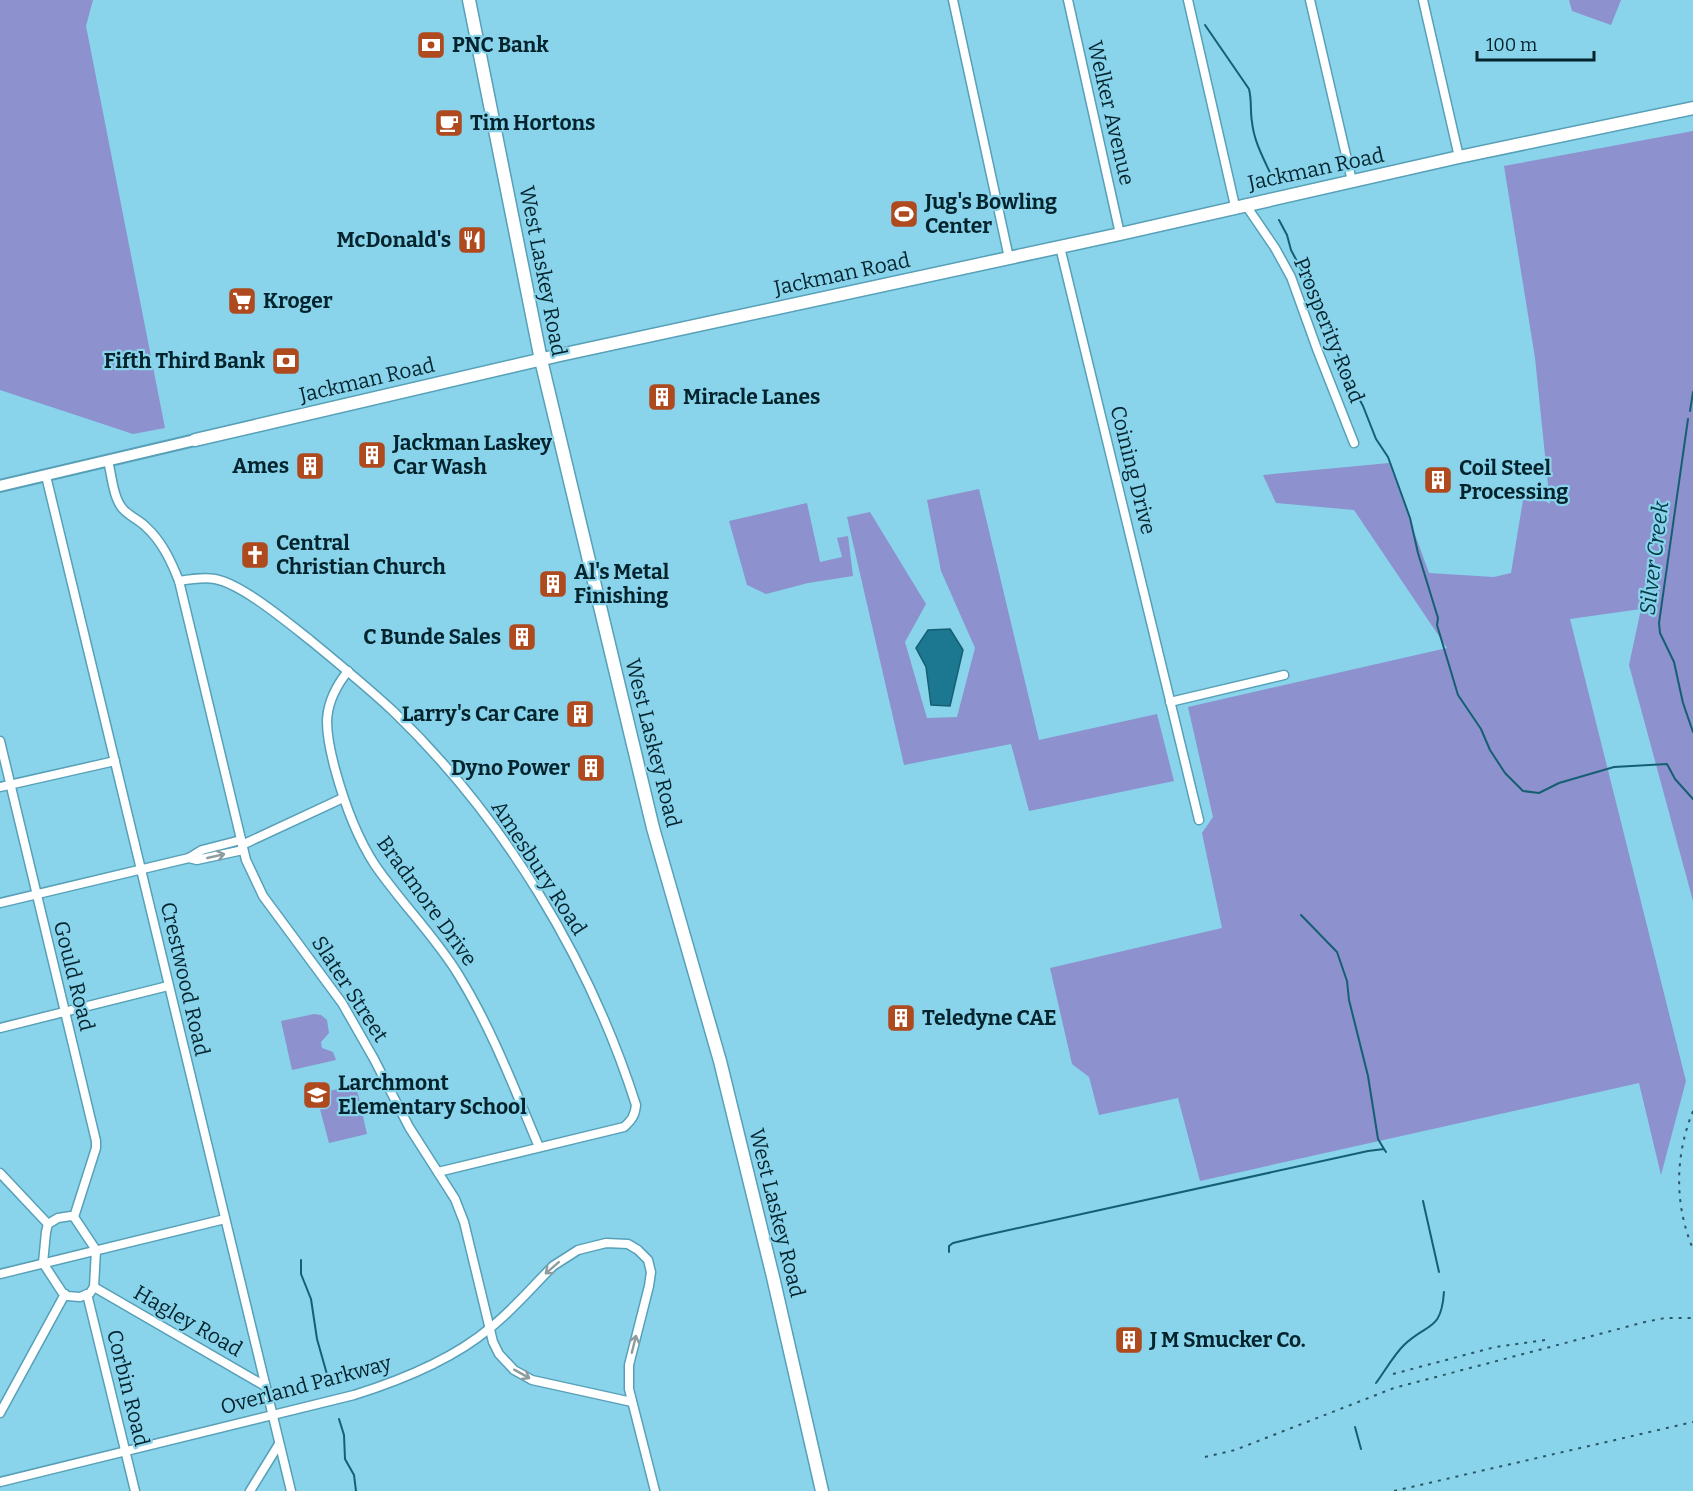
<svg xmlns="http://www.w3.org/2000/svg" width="1693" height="1491" font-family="Bitter,serif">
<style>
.green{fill:#8d91ce}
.water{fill:#1c7891;stroke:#155f73;stroke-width:1.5}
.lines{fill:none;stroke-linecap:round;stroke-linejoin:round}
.stream{stroke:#155f73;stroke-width:2}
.minor-casing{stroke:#57a0b8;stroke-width:11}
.tertiary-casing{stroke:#57a0b8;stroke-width:14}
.secondary-casing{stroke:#57a0b8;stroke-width:15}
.minor{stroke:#fff;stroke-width:8}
.tertiary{stroke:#fff;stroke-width:10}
.secondary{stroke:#fff;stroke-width:12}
.rail{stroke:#2b5764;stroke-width:2;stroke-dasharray:3 6;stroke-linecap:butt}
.oneway{stroke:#8e9ca0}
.labels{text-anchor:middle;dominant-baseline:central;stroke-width:4.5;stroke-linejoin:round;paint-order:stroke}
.poi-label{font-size:21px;font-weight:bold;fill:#04242d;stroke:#89d3eb;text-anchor:start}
.street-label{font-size:21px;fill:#04242d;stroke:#89d3eb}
.water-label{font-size:22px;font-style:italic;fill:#053b49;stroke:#89d3eb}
</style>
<rect width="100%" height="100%" fill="#89d3eb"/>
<g class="green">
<path d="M 0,0 L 93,0 L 86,26 L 165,428 L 133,434 L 0,390 Z"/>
<path d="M 1569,0 L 1621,0 L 1611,25 L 1572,11 Z"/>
<path d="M 1693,131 L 1693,901 L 1629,665 L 1641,609 L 1570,619 L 1686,1081 L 1661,1175 L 1639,1083 L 1200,1181 L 1178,1098 L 1099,1115 L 1089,1077 L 1072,1064 L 1050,968 L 1222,928 L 1202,833 L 1213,817 L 1188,707 L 1447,648 L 1354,510 L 1276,503 L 1263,475 L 1389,463 L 1429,573 L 1494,577 L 1511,573 L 1525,488 L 1550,504 L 1535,358 L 1504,166 Z"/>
<path d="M 979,489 L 1039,740 L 1157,714 L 1174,781 L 1029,811 L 1011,744 L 904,765 L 847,517 L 870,512 L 926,604 L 905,642 L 927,718 L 957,717 L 975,648 L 941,571 L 927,500 Z"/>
<path d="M 807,503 L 820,562 L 842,557 L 837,538 L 848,536 L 853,576 L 808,583 L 766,594 L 747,585 L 729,521 Z"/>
<path d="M 314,1014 L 321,1015 L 327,1020 L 329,1033 L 321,1042 L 322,1048 L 333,1052 L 336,1060 L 292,1070 L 281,1021 Z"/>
<path d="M 356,1085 L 367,1134 L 329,1143 L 316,1094 Z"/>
</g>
<path class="water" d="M 950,629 L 963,650 L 950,706 L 931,705 L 926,667 L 916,648 L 928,630 Z"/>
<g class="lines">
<g class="stream">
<path d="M 1205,25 L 1249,89 C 1252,101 1250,111 1252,122 C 1254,142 1264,159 1272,177"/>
<path d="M 1279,220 L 1287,235 L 1291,250 L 1309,284 L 1311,295 L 1315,300 L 1329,330 L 1330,336"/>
<path d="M 1338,354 L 1345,372 L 1363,406 L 1376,439 L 1388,457 L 1410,518 L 1418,553 L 1438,618 L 1437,625 L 1458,695 L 1481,729 L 1490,750 L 1505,773 L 1523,791 L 1539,793 L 1559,783 L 1614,767 L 1667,764 L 1675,779 L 1693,799"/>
<path d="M 1690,411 L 1693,392"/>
<path d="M 1688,419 L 1659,623 L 1660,633 L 1674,662 L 1683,703 L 1693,732"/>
<path d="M 1301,915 L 1337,952 L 1347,981 L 1349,1000 L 1368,1076 L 1378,1139 L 1384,1149"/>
<path d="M 1423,1201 L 1439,1272"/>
<path d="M 949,1252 L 949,1246 L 953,1243 L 982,1236 L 1368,1151 L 1384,1149 L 1386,1152"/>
<path d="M 301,1260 L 301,1274 L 311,1299 L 317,1339 L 330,1385"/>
<path d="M 1376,1383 C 1385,1371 1393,1356 1404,1345 C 1428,1322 1441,1332 1444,1292"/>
<path d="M 339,1419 L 344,1435 L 345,1459 L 354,1475 L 356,1491"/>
<path d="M 1355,1427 L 1361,1449"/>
</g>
<g class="minor-casing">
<g id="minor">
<path d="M 953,0 L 1009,258"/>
<path d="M 1068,0 L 1120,234"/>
<path d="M 1188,0 L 1235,206"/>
<path d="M 1310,0 L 1352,181"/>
<path d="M 1423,0 L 1459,157"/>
<path d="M 1245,204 L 1275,248 L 1291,277 L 1317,349 L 1354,443"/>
<path d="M 1060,247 L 1199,820"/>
<path d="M 108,461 C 112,476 113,498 123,509 C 129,516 139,520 145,526 C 162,541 171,561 179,581 L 246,860 L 263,896 L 342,1003 L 374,1059 L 409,1127 L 455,1199 L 464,1222 L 493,1342 L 499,1354 L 514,1370 L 532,1380 L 632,1402"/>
<path d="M 46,476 L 291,1491"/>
<path d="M 179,581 C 191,579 203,577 215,579 C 242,584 287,622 310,640 C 338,663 366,686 393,711 C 504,818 589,958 636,1105 C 635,1115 632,1120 624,1127 L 438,1172"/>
<path d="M 348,671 C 321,705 324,728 335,769 C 344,802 356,836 375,865 C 401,903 434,935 458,974 C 492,1029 514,1088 539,1147"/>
<path d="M 1170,702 L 1284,675"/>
<path d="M 0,741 L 96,1141 L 96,1148 L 74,1217"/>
<path d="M 0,787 L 115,761"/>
<path d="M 242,845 L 343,798"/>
<path d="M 189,858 L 197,860 L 243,850"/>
<path d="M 0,903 L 189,858 L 202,850 L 241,840"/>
<path d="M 0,1028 L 168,986"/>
<path d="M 0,1173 L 48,1224"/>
<path d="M 71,1216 L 74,1217 L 96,1250 L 94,1287 L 90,1293 L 80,1297 L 67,1296 L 62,1292 L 43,1263 L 46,1232 L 48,1224 L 58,1218 Z"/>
<path d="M 0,1274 L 225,1219"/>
<path d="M 94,1287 L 265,1386"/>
<path d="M 87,1294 L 135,1491"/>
<path d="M 0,1413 L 65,1294"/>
<path d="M 0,1482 L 354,1395 C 402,1380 452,1360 490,1328 C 513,1310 532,1287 553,1266 L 578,1250 L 606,1243 L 628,1244 L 638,1250 L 648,1260 L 651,1272 L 649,1286 L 629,1365 L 629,1389 L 655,1491"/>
<path d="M 250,1491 L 279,1444"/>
</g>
</g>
<g class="tertiary-casing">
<path id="tertiary" d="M 0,486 L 195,440"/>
</g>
<g class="secondary-casing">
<g id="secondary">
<path d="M 469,0 L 541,360 L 653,828 L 720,1061 L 773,1277 L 822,1491"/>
<path d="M 195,440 L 560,355 L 1120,234 L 1459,157 L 1693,108"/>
</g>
</g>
<use href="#minor" class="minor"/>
<use href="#tertiary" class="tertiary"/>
<use href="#secondary" class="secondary"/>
<g class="rail">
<path d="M 1693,1111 C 1675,1155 1674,1204 1693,1249"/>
<path d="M 1393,1374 L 1495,1347 L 1545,1340"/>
<path d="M 1205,1457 L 1235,1450 L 1394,1388 L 1645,1322 L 1665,1318 L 1693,1318"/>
<path d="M 1394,1491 L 1693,1422"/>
</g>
</g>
<defs><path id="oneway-shaft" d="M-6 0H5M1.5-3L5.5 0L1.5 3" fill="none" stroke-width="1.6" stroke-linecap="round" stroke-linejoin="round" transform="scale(1.5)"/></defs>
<g class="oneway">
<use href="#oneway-shaft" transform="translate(216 856) rotate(-13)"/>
<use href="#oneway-shaft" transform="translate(552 1268) rotate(139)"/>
<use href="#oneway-shaft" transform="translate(634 1344) rotate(-76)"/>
<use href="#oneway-shaft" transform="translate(522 1374) rotate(29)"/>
</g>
<defs>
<g id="bank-square" transform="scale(1.5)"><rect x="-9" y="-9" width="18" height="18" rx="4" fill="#af491e" stroke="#89d3eb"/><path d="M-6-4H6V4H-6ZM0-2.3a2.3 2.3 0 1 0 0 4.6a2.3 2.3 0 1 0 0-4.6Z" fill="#fff"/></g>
<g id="cafe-square" transform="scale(1.5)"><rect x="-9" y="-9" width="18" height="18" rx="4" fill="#af491e" stroke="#89d3eb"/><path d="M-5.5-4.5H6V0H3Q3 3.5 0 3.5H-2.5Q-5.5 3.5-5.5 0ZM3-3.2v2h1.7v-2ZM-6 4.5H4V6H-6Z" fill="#fff"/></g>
<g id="stadium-square" transform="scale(1.5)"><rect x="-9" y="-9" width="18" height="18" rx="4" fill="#af491e" stroke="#89d3eb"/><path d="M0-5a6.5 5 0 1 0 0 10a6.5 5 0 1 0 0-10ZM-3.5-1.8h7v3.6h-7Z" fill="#fff"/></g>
<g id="restaurant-square" transform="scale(1.5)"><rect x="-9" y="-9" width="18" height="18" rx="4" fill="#af491e" stroke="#89d3eb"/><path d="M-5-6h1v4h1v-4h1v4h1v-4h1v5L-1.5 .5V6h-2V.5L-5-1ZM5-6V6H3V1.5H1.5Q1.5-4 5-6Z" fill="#fff"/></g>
<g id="supermarket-square" transform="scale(1.5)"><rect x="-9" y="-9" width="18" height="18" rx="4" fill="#af491e" stroke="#89d3eb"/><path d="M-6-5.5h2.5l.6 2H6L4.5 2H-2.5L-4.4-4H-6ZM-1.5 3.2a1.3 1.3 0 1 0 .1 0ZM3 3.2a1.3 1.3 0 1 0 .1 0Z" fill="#fff"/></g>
<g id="building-square" transform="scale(1.5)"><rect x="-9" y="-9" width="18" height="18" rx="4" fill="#af491e" stroke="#89d3eb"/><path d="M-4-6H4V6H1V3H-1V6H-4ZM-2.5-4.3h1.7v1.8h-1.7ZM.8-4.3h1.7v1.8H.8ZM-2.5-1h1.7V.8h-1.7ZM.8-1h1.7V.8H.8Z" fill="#fff"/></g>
<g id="church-square" transform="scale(1.5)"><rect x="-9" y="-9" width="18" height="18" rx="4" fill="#af491e" stroke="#89d3eb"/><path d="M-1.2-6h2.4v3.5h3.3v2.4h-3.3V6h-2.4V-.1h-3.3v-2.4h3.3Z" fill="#fff"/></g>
<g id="school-square" transform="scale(1.5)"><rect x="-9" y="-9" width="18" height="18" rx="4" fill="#af491e" stroke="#89d3eb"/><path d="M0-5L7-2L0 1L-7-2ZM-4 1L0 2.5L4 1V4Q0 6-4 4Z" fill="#fff"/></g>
</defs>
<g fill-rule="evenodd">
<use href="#bank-square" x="431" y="45"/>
<use href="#cafe-square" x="449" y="123"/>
<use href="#stadium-square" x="904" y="214"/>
<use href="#restaurant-square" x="472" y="240"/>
<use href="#supermarket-square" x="242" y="301"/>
<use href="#bank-square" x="286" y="361"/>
<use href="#building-square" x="662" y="397"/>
<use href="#building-square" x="372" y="455"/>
<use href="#building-square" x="310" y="466"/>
<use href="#building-square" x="1438" y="480"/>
<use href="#church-square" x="255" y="555"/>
<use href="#building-square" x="553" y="584"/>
<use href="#building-square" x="522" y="637"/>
<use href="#building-square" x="580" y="714"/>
<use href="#building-square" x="591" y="768"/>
<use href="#building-square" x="901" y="1018"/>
<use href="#school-square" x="317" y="1095"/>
<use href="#building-square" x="1129" y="1340"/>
</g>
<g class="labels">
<g class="poi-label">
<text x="452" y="45">PNC Bank</text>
<text x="470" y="123">Tim Hortons</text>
<text x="925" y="202">Jug's Bowling<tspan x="925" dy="24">Center</tspan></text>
<text x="451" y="240" text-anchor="end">McDonald's</text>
<text x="263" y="301">Kroger</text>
<text x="265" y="361" text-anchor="end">Fifth Third Bank</text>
<text x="683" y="397">Miracle Lanes</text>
<text x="393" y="443">Jackman Laskey<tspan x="393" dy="24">Car Wash</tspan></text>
<text x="289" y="466" text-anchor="end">Ames</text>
<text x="1459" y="468">Coil Steel<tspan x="1459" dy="24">Processing</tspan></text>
<text x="276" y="543">Central<tspan x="276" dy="24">Christian Church</tspan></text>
<text x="574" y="572">Al's Metal<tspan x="574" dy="24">Finishing</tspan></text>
<text x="501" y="637" text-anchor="end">C Bunde Sales</text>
<text x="559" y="714" text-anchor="end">Larry's Car Care</text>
<text x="570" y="768" text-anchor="end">Dyno Power</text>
<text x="922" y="1018">Teledyne CAE</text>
<text x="338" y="1083">Larchmont<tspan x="338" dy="24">Elementary School</tspan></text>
<text x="1150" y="1340">J M Smucker Co.</text>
</g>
<g class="street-label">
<text transform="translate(1111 113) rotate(77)">Welker Avenue</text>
<text transform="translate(1316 169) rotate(-12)">Jackman Road</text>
<text transform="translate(543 271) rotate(79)">West Laskey Road</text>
<text transform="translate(842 274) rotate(-12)">Jackman Road</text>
<text transform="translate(1329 330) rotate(68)">Prosperity Road</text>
<text transform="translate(367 380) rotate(-13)">Jackman Road</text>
<text transform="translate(1133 470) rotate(76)">Coining Drive</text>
<text transform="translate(653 743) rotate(76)">West Laskey Road</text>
<text transform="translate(539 868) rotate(57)">Amesbury Road</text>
<text transform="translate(427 901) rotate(54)">Bradmore Drive</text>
<text transform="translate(74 976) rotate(76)">Gould Road</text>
<text transform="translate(185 979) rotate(77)">Crestwood Road</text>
<text transform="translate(350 989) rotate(57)">Slater Street</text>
<text transform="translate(777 1213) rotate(76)">West Laskey Road</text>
<text transform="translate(188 1321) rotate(30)">Hagley Road</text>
<text transform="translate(306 1385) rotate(-15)">Overland Parkway</text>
<text transform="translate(128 1388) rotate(76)">Corbin Road</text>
</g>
<g class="water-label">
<text transform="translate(1654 558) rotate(-83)">Silver Creek</text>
</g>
</g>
<path d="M1477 51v9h117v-9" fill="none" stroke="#04242d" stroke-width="3"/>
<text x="1486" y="51" font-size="18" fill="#04242d" stroke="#89d3eb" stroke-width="4.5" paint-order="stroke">100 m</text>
</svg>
